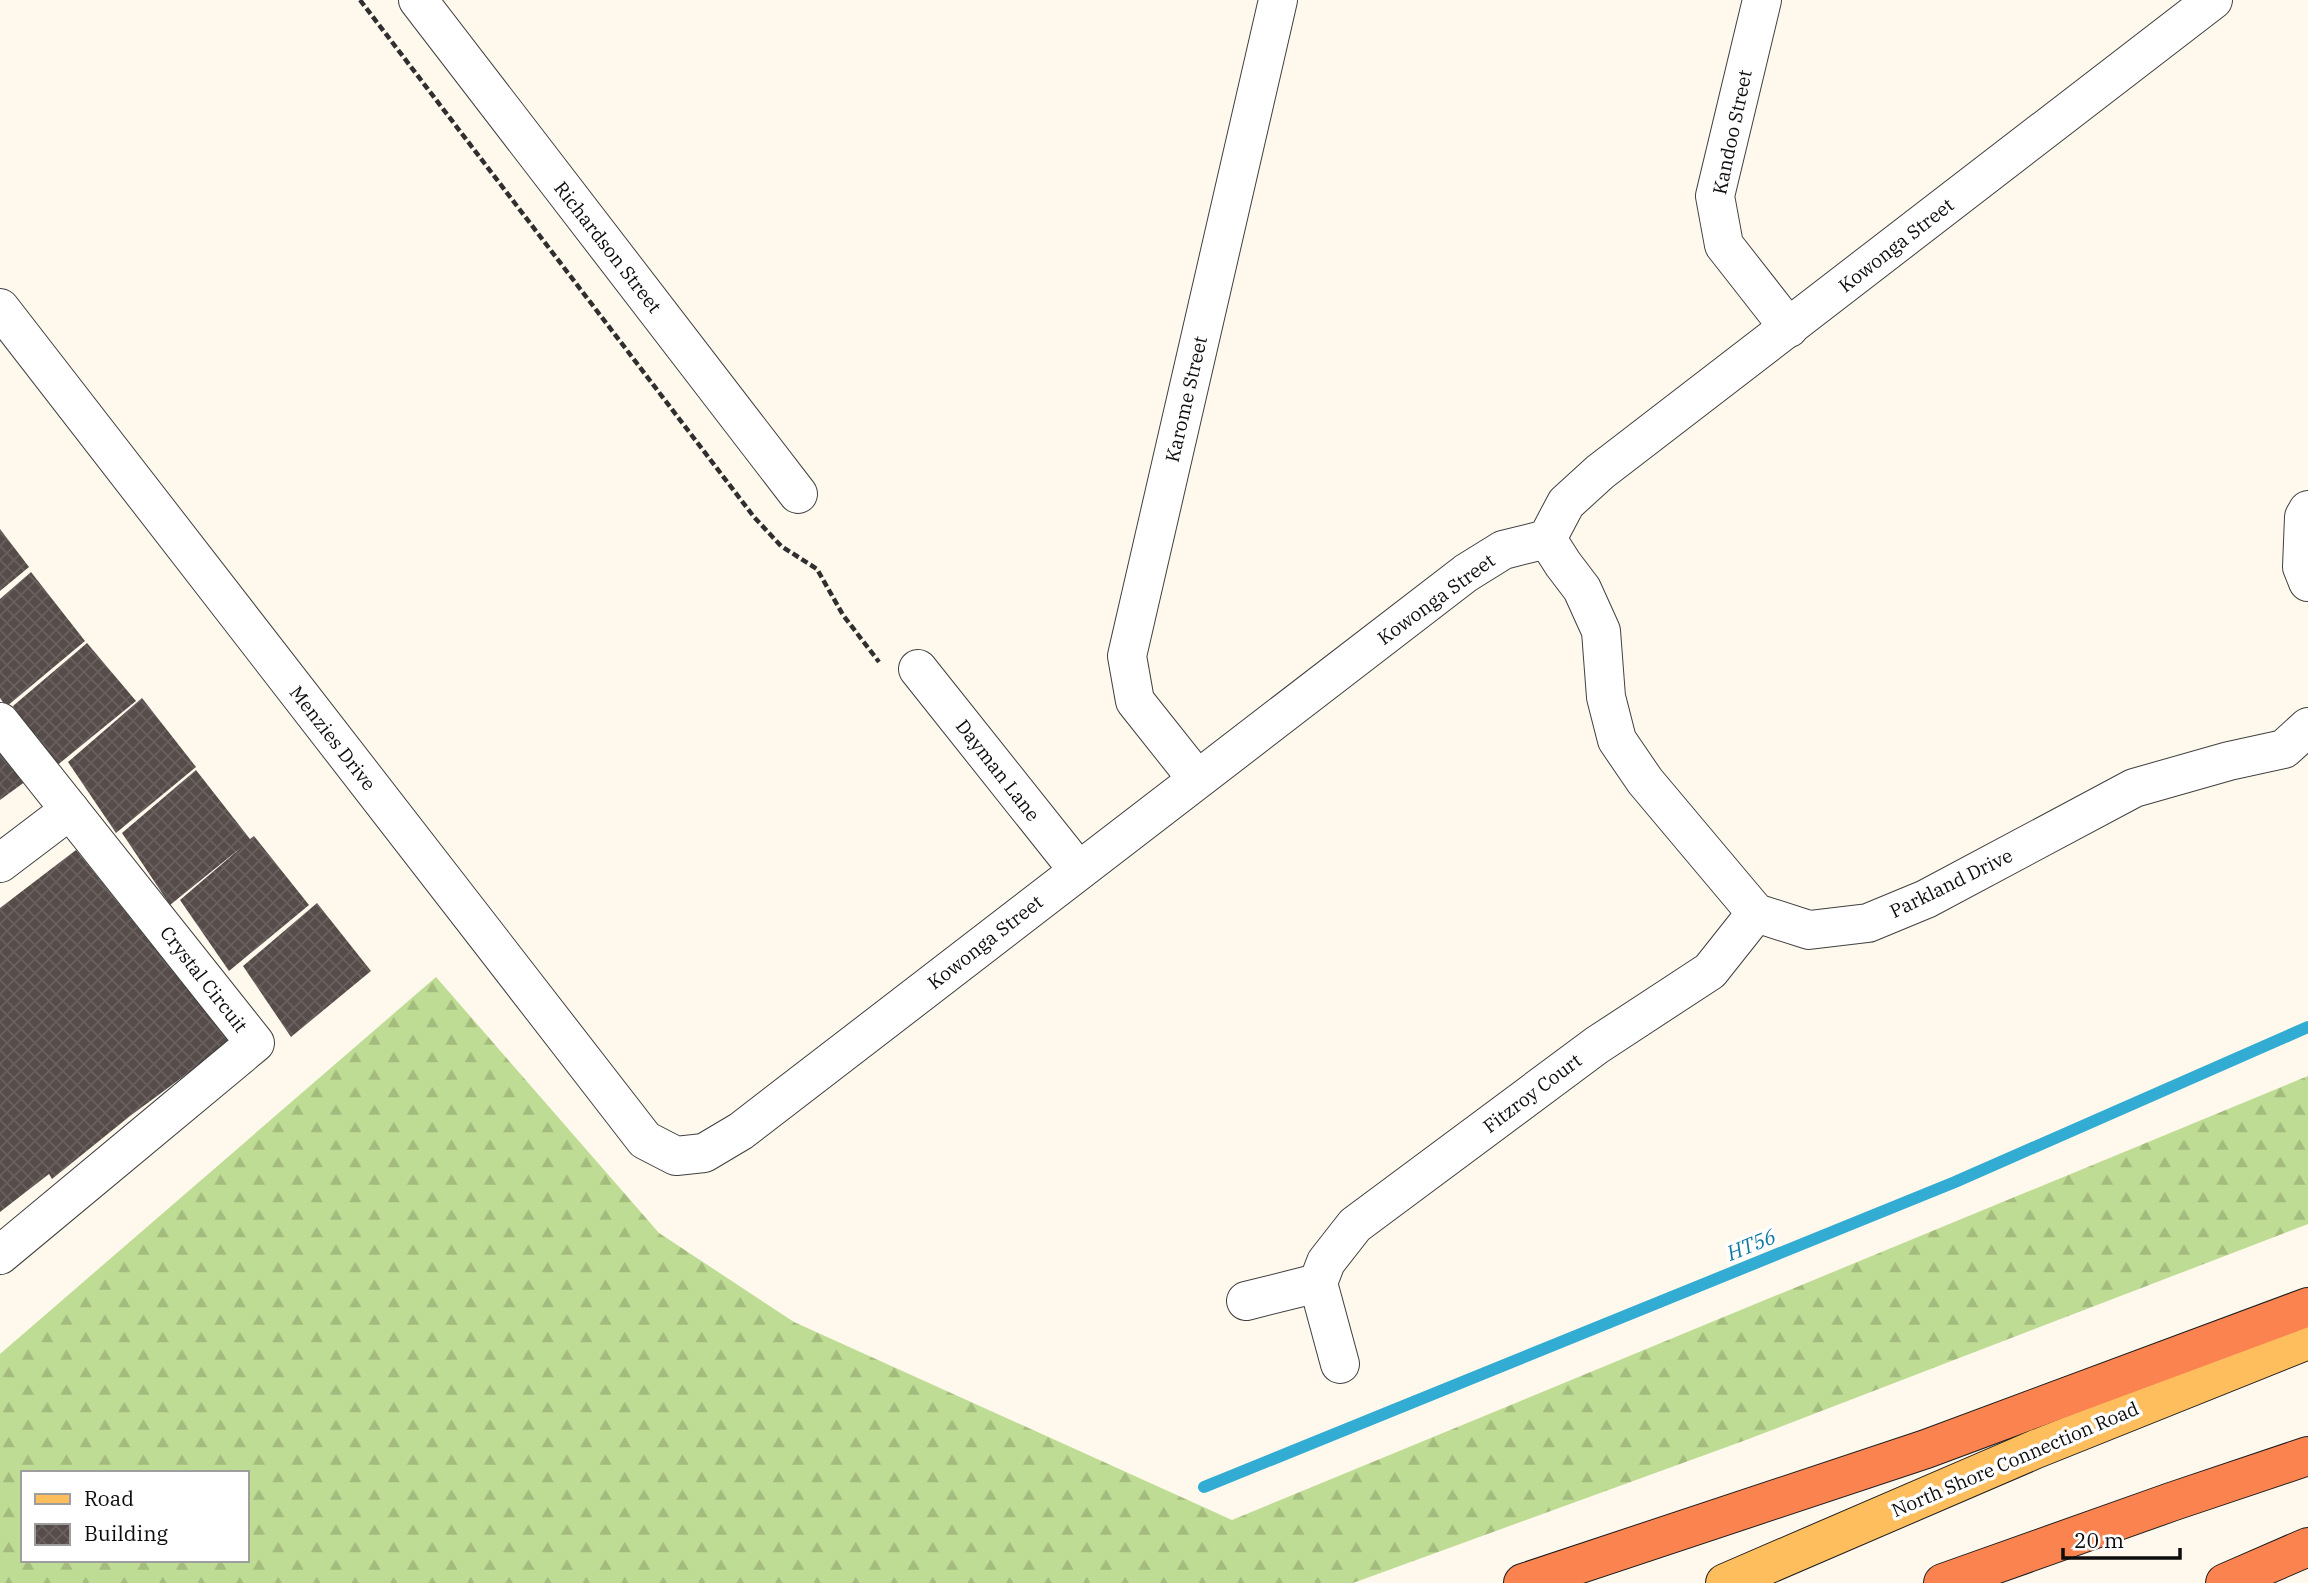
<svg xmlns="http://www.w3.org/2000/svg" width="2308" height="1583" font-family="'IBM Plex Serif',serif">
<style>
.forest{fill:url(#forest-firs);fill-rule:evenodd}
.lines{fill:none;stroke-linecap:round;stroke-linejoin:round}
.stream{stroke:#33acd3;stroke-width:12}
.building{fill:url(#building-cross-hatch)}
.minor-casing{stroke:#404040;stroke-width:40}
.major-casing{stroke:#1e1e1e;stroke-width:40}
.highway-casing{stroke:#1e1e1e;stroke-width:40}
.path{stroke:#2f2f2f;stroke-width:4.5;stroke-dasharray:7 3.5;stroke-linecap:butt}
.minor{stroke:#fff;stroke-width:38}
.major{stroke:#febe5e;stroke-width:38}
.highway{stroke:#fa8350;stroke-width:38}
.labels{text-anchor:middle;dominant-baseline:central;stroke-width:7;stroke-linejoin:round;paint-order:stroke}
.street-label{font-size:19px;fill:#0d0d0d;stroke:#fff}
.water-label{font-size:21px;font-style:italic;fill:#117aa4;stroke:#fff}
</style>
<defs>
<pattern id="forest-firs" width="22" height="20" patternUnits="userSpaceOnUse" patternTransform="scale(1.75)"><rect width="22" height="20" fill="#bfdc94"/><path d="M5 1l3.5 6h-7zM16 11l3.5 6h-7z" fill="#a3bc7e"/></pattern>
<pattern id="building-cross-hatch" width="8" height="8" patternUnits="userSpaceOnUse" patternTransform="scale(1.75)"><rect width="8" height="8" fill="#564c49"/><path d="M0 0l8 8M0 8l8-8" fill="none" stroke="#69615f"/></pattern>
</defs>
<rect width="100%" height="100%" fill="#fff9ed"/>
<path class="forest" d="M 436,977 L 659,1233 L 794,1322 L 1232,1520 L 2308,1076 L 2308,1224 L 1746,1440 L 1353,1583 L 0,1583 L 0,1354 ZM 23,1473 L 247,1473 L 247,1560 L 23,1560 Z"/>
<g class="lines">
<path class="stream" d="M 1204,1487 L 1955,1182 L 2308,1027"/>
</g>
<g class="building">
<path d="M 0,529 L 29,567 L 0,591 Z"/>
<path d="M 31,572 L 85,641 L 6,707 L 0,698 L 0,599 Z"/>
<path d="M 87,643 L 136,701 L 55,767 L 13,706 Z"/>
<path d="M 142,698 L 196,767 L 116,833 L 68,762 Z"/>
<path d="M 0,749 L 26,781 L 0,800 Z"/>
<path d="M 196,770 L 250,839 L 254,836 L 309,905 L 229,971 L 180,900 L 243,846 L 170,905 L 122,833 Z"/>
<path d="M 76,850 L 230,1042 L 130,1116 L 52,1179 L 49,1174 L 0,1212 L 0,908 Z"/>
<path d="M 317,903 L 371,971 L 291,1037 L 243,966 Z"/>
</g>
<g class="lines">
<g class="minor-casing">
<g id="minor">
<path d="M 418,0 L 798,494"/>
<path d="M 1762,0 L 1715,196 L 1724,245 L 1789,328"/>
<path d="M 0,308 L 645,1140 L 676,1156 L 704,1153 L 741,1131 L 1466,573 L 1503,550 L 1547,539 L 1566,503 L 1600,472 L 2213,0"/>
<path d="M 2308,510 L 2304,517 L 2302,567 L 2308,582"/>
<path d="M 1547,539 L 1563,564 L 1582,589 L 1601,631 L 1606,697 L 1617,740 L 1645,781 L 1756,913 L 1809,930 L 1868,923 L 1926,899 L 2134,788 L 2229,761 L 2284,749 L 2308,727"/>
<path d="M 918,669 L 1078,870"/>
<path d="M 0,722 L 255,1043 L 0,1255"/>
<path d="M 1197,779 L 1135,701 L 1127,656 L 1278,0"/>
<path d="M 0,863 L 70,810"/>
<path d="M 1318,1283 L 1326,1262 L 1355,1225 L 1597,1045 L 1710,971 L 1756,913"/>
<path d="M 1246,1301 L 1318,1283 L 1340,1364"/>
</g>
</g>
<g class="major-casing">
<path id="major" d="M 1725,1583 L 2036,1449 L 2308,1340"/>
</g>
<g class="highway-casing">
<g id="highway">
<path d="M 1523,1583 L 1926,1449 L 2308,1307"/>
<path d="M 1943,1583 L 2171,1502 L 2308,1456"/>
<path d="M 2225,1583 L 2308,1547"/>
</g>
</g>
<path class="path" d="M 360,0 L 754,517 L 781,546 L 817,569 L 843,615 L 879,662"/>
<use href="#minor" class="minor"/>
<use href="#major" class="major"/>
<use href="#highway" class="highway"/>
</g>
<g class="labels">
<g class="street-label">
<text transform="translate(1732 132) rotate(-78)">Kandoo Street</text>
<text transform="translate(1896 245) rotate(-38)">Kowonga Street</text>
<text transform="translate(608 247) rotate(52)">Richardson Street</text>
<text transform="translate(1186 399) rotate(-77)">Karome Street</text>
<text transform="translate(1436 599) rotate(-36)">Kowonga Street</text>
<text transform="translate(333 738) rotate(52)">Menzies Drive</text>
<text transform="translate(998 770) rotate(52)">Dayman Lane</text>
<text transform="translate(1951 883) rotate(-26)">Parkland Drive</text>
<text transform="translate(985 942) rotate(-38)">Kowonga Street</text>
<text transform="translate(204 979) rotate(52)">Crystal Circuit</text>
<text transform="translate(1532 1093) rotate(-37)">Fitzroy Court</text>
<text transform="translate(2015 1459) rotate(-23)">North Shore Connection Road</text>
</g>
<g class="water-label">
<text transform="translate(1751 1244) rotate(-22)">HT56</text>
</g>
</g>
<rect x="21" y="1471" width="228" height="91" fill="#ffffff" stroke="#9e9e9e" stroke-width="2"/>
<rect x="35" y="1494" width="35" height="10" fill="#febe5e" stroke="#9e9e9e" stroke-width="2"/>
<text x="84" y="1506" font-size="21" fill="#0d0d0d">Road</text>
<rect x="35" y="1524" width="35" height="21" fill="url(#building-cross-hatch)" stroke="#9e9e9e" stroke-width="2"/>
<text x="84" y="1541" font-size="21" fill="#0d0d0d">Building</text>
<path d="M2063 1548v10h117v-10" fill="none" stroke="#0d0d0d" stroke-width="3.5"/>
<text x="2074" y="1548" font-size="21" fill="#0d0d0d" stroke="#ffffff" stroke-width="5" paint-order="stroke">20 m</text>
</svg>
